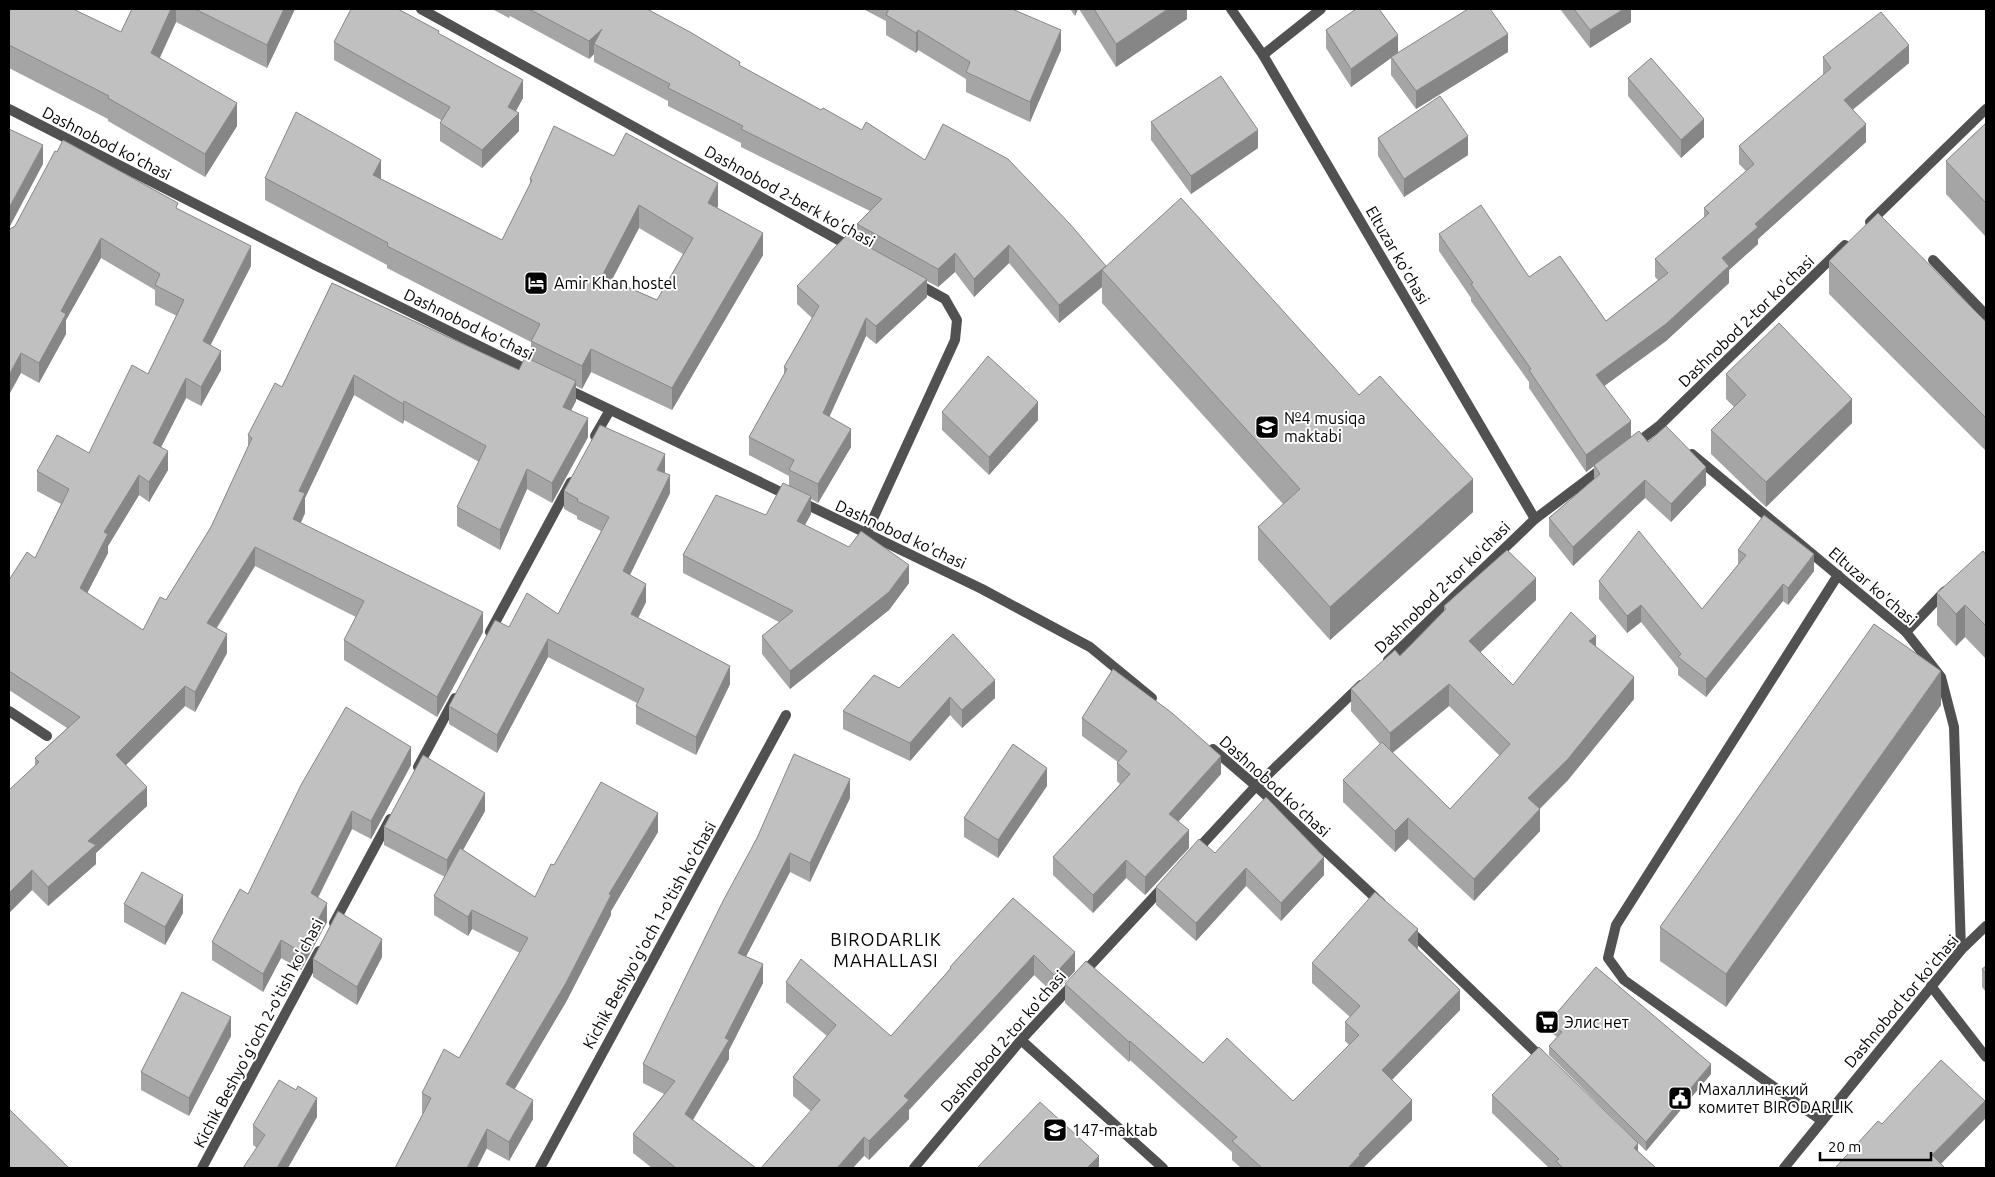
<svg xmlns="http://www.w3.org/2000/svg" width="1995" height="1177" font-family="Ubuntu,sans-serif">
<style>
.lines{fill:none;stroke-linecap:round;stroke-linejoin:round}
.service{stroke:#515151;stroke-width:10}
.minor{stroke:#515151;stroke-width:10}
.wall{fill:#a5a5a5;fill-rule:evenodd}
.shaded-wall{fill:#868686}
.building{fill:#c0c0c0;stroke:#868686;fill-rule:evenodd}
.labels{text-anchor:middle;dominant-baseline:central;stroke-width:4;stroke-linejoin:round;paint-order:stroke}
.street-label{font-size:16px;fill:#000;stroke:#fff}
.poi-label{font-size:16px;fill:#000;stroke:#fff;text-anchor:start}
.neighbourhood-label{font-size:18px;letter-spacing:1px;fill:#000;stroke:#fff}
</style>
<rect width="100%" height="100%" fill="#fff"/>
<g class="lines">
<g class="service">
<path d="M 1933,260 L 1986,315"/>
<path d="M 1906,632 L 1945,591"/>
<path d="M 1822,1121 L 1624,980 L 1608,958 L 1616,925 L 1838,575"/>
</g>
<g class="minor">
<path d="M 421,9 L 853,248"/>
<path d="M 1231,9 L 1263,55 L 1535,519"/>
<path d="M 1263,55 L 1321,9"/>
<path d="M 9,109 L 319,267 L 532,372"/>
<path d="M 1870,222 L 1986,109"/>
<path d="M 565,388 L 982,589 L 1090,647 L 1152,698"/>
<path d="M 595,436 L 610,410"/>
<path d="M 1634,445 L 1659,426 L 1845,245"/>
<path d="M 1692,454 L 1906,632 L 1941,677 L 1954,727 L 1961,950"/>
<path d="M 866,534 L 955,340 L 957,320 L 945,299 L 916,283"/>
<path d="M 490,632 L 571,482"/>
<path d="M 1388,660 L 1535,519 L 1604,467"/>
<path d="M 9,711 L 47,736"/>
<path d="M 1213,749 L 1256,786 L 1381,903"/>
<path d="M 418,767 L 455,698"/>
<path d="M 1195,852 L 1256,786 L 1361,685"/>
<path d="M 334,923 L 390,819"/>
<path d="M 1408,929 L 1545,1061"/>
<path d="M 1931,986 L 1986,1057"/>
<path d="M 1021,1040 L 1163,1168"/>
<path d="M 202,1168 L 319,951"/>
<path d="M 540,1168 L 786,715"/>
<path d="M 914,1168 L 1021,1040 L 1165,885"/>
<path d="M 1784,1168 L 1961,950 L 1986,926"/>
</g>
</g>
<g class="wall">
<path d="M 9,9 L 121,32 L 132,9 L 295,9 L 267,68 L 176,22 L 160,58 L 237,126 L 205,177 L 108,121 L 108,119 L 9,68 Z"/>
<path d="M 492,9 L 647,9 L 740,66 L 821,110 L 925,160 L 1106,266 L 1359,395 L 1473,512 L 1330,640 L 1258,560 L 1258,527 L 1283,504 L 1102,303 L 1102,287 L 1059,323 L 1009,263 L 974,297 L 955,272 L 938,287 L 927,281 L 927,297 L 876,344 L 866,336 L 829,416 L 851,447 L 818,503 L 811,499 L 811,514 L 805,525 L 909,583 L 889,610 L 790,689 L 762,654 L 762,636 L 779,622 L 683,573 L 683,555 L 766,515 L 789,486 L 789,476 L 749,455 L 749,437 L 784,375 L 784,367 L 812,318 L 797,304 L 797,286 L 857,240 L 857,224 L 870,211 L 741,147 L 741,143 L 668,106 L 668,101 L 594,62 L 594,54 L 589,59 L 510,16 L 509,18 Z"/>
<path d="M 863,9 L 1012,9 L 1061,50 L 1030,122 L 966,92 L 966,79 L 918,50 L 916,53 L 886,35 L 886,21 Z"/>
<path d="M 1070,9 L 1078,9 L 1075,16 Z"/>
<path d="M 1079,9 L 1187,9 L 1187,19 L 1116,67 Z"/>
<path d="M 1560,9 L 1631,9 L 1631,22 L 1590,48 Z"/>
<path d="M 1326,30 L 1398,52 L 1508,52 L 1416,109 L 1391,75 L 1391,58 L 1351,87 L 1326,48 Z"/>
<path d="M 439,34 L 523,98 L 516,111 L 519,131 L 482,168 L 440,141 L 440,123 L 441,120 L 334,60 L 334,42 Z"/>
<path d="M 1823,57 L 1909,63 L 1853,109 L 1866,142 L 1758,239 L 1758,244 L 1729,270 L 1729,283 L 1666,341 L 1604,386 L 1631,437 L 1648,442 L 1706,485 L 1671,522 L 1645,498 L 1573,566 L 1549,536 L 1549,518 L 1594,479 L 1594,466 L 1586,472 L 1529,388 L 1529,382 L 1471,301 L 1471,298 L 1439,251 L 1439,234 L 1529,277 L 1606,321 L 1658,280 L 1655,277 L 1655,259 L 1704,218 L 1704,208 L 1746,171 L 1739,164 L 1739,146 L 1823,75 Z"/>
<path d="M 1628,78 L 1704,137 L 1681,158 L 1628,96 Z"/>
<path d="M 1151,122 L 1258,148 L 1191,194 L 1151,140 Z"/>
<path d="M 1986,123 L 1986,237 L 1946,194 L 1946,161 Z"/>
<path d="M 1378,138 L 1468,155 L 1404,197 L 1378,156 Z"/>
<path d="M 614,156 L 718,206 L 717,208 L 763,255 L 672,410 L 591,372 L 582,389 L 576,386 L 576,401 L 571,410 L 588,437 L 552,503 L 527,489 L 500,550 L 457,526 L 457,507 L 479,462 L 404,420 L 403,424 L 354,395 L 305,498 L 305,513 L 301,523 L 483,632 L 437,717 L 344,660 L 344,640 L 356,617 L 255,566 L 217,628 L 227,653 L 195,712 L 185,706 L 126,765 L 147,806 L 96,853 L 96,864 L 48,906 L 32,890 L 9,913 L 35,766 L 35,758 L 67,728 L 9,690 L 9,580 L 35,558 L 61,504 L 37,491 L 37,471 L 89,453 L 148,374 L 177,316 L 155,305 L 155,290 L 101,258 L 66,320 L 66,334 L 39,383 L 21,373 L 9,229 L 178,209 L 251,266 L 210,345 L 221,370 L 201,406 L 186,398 L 161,447 L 168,470 L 149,502 L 139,495 L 108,546 L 108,553 L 87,593 L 143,630 L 166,600 L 211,527 L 248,447 L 248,435 L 282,387 L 332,283 L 519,370 L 531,359 L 531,342 L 387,268 L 387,265 L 265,200 L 265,178 L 381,179 L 502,240 L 530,184 L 530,179 ZM 639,228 L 683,254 L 657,300 L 612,280 Z"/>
<path d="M 1829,261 L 1986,322 L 1986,451 L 1829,294 Z"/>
<path d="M 1726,374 L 1852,423 L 1766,507 L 1711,454 L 1711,430 L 1734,407 L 1726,399 Z"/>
<path d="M 942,412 L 1038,420 L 989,475 L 942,430 Z"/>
<path d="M 665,472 L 670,493 L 630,575 L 646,602 L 638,618 L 730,684 L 696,755 L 636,724 L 636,706 L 637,703 L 548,657 L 497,753 L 449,724 L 449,706 L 509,627 L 558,614 L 601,531 L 577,519 L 577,516 L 564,509 L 564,491 Z"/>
<path d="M 1738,550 L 1814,571 L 1788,605 L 1783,601 L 1706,697 L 1678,675 L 1678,668 L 1641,622 L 1627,633 L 1599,599 L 1599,581 L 1702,609 L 1738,565 Z"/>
<path d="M 1986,555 L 1986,659 L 1965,637 L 1956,646 L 1937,625 L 1937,593 Z"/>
<path d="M 1536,600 L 1480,652 L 1513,685 L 1596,647 L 1634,699 L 1568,780 L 1540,809 L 1540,831 L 1474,901 L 1408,839 L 1395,852 L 1343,802 L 1343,780 L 1380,744 L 1351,711 L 1351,689 L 1400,656 L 1444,612 L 1444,606 ZM 1449,706 L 1500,756 L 1450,809 L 1392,752 Z"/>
<path d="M 899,688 L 995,698 L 962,728 L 950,715 L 910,761 L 843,729 L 843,711 Z"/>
<path d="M 1941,705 L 1726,1007 L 1660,961 L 1660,927 Z"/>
<path d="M 1082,718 L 1221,774 L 1178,822 L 1189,848 L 1145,895 L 1126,878 L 1093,913 L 1053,875 L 1053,857 L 1120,784 L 1117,781 L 1117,763 L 1118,762 L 1082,736 Z"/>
<path d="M 411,765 L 371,839 L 352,829 L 318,898 L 327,922 L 301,970 L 281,958 L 263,992 L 212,960 L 212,942 L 248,894 Z"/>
<path d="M 1047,786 L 998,858 L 964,837 L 964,818 Z"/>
<path d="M 850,798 L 810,882 L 790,872 L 746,956 L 763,983 L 729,1050 L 729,1059 L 693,1120 L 756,1168 L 652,1168 L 633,1153 L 633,1134 L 664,1094 L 643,1083 L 643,1064 L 723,901 Z"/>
<path d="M 485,811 L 463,850 L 535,897 L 554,865 L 658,832 L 611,911 L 611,915 L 566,1002 L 514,1089 L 533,1119 L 509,1161 L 422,1113 L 422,1093 L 459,1058 L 520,953 L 472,929 L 468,936 L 434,915 L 434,896 L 445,877 L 384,845 L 384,827 Z"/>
<path d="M 1215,853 L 1324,875 L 1281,921 L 1246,886 L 1196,941 L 1156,905 L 1156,887 Z"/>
<path d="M 1013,898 L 1075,971 L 1054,994 L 1034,975 L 909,1110 L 909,1119 L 869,1160 L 793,1096 L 793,1077 L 827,1036 L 786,1002 L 786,982 L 891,1036 L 950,969 L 950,967 Z"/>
<path d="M 124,904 L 183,913 L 165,945 L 124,922 Z"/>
<path d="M 1417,949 L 1460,1010 L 1392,1080 L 1412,1120 L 1363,1168 L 1241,1168 L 1232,1160 L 1232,1152 L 1130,1060 L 1129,1062 L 1065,1003 L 1065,984 L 1203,1063 L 1293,1101 L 1349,1045 L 1345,1041 L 1345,1022 L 1350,1017 L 1312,983 L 1312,963 Z"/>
<path d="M 382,957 L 357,1005 L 313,977 L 313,959 Z"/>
<path d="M 1986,966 L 1986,992 L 1982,987 L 1982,969 Z"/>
<path d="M 1549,1022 L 1711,1074 L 1646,1151 L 1549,1055 L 1549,1046 L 1557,1037 L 1549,1031 Z"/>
<path d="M 231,1036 L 189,1116 L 141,1090 L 141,1072 Z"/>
<path d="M 1492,1095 L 1638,1151 L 1655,1168 L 1549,1168 L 1492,1113 Z"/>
<path d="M 317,1117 L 257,1148 L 253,1145 L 253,1125 Z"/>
</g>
<g class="shaded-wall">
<path d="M 171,9 L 176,9 L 176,22 L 151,76 L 151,53 Z"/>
<path d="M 284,9 L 295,9 L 267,68 L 267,45 Z"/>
<path d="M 1075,9 L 1078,9 L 1075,16 Z"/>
<path d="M 1168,9 L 1187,9 L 1187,19 L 1116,67 L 1116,44 Z"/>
<path d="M 1624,9 L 1631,9 L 1631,22 L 1590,48 L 1590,30 Z"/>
<path d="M 602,29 L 594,44 L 594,54 L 589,59 L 589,41 Z"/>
<path d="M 918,30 L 918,50 L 916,53 L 916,33 Z"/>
<path d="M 1061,30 L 1061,50 L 1030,122 L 1030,102 Z"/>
<path d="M 1508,34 L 1508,52 L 1416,109 L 1416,91 Z"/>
<path d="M 1398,35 L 1398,54 L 1391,57 L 1391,58 L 1351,87 L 1351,69 Z"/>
<path d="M 1909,45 L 1909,63 L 1844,117 L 1844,100 Z"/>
<path d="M 523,80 L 523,98 L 508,125 L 508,107 Z"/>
<path d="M 237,103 L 237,126 L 205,177 L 205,154 Z"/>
<path d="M 519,113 L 519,131 L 482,168 L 482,150 Z"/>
<path d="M 1704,119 L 1704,137 L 1681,158 L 1681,140 Z"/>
<path d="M 1866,124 L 1866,142 L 1758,239 L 1758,244 L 1729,270 L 1729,283 L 1666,341 L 1596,392 L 1596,375 L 1722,258 L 1755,224 Z"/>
<path d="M 1258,130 L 1258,148 L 1191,194 L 1191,176 Z"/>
<path d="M 1468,136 L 1468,155 L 1404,197 L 1404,179 Z"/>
<path d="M 43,145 L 43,164 L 9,228 L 9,208 Z"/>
<path d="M 381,160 L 381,182 L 373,175 Z"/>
<path d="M 718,183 L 718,206 L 708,226 L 708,203 Z"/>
<path d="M 639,205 L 639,228 L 602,298 L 602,276 Z"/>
<path d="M 763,233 L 763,255 L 672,410 L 672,388 Z"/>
<path d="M 101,238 L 101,258 L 66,320 L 66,334 L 39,383 L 39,363 L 61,311 Z"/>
<path d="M 1009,245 L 1009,263 L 974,297 L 974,279 Z"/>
<path d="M 251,246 L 251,266 L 203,360 L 203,341 Z"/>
<path d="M 955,253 L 955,272 L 938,287 L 938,269 Z"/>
<path d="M 1106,266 L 1102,270 L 1102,287 L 1059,323 L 1059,305 Z"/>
<path d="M 927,279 L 927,297 L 876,344 L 876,326 Z"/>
<path d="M 866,318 L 866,336 L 823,431 L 823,413 Z"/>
<path d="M 591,349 L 591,372 L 582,389 L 582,366 Z"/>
<path d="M 221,351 L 221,370 L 201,406 L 201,387 Z"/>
<path d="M 21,353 L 21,373 L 9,395 L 9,375 Z"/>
<path d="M 354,375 L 354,395 L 305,498 L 305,513 L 293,539 L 293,519 L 299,491 Z"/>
<path d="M 186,378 L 186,398 L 153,463 L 153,443 Z"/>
<path d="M 576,381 L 576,401 L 563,426 L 563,407 Z"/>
<path d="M 1852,399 L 1852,423 L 1766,507 L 1766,482 Z"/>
<path d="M 404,401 L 404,420 L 403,424 L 403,404 Z"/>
<path d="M 1038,402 L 1038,420 L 989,475 L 989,457 Z"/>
<path d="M 588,418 L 588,437 L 552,503 L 552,483 Z"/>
<path d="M 1631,421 L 1631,438 L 1586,472 L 1586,455 Z"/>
<path d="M 851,429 L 851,447 L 818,503 L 818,484 Z"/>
<path d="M 168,451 L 168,470 L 149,502 L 149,482 Z"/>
<path d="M 665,454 L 665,472 L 657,488 L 657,470 Z"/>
<path d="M 1706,467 L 1706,485 L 1671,522 L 1671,504 Z"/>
<path d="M 527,469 L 527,489 L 500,550 L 500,530 Z"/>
<path d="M 139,475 L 139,495 L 108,546 L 108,553 L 80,607 L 80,588 L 104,532 Z"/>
<path d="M 670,475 L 670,493 L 623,589 L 623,571 Z"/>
<path d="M 1473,479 L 1473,512 L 1330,640 L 1330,607 Z"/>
<path d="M 1645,480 L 1645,498 L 1573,566 L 1573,547 Z"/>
<path d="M 811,496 L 811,514 L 797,539 L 797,521 Z"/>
<path d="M 255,547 L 255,566 L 207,642 L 207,623 Z"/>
<path d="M 1814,554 L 1814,571 L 1788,605 L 1788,588 Z"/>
<path d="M 909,565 L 909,583 L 889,610 L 790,689 L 790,671 Z"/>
<path d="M 1536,578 L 1536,600 L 1469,663 L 1469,641 Z"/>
<path d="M 646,584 L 646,602 L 631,632 L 631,614 Z"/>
<path d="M 1783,584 L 1783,601 L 1706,697 L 1706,679 Z"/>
<path d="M 1641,605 L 1641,622 L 1627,633 L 1627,616 Z"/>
<path d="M 1965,605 L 1965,637 L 1956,646 L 1956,614 Z"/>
<path d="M 483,612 L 483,632 L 437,717 L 437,697 Z"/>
<path d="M 227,634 L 227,653 L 195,712 L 195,692 Z"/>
<path d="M 1596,636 L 1596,657 L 1589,641 Z"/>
<path d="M 548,639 L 548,657 L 497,753 L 497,735 Z"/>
<path d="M 730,666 L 730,684 L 696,755 L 696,737 Z"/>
<path d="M 1941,671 L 1941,705 L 1726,1007 L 1726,974 Z"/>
<path d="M 1634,677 L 1634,699 L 1568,780 L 1528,820 L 1528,798 Z"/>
<path d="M 995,680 L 995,698 L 962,728 L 962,710 Z"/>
<path d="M 1449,684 L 1449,706 L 1390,755 L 1390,733 Z"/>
<path d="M 185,686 L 185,706 L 116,775 L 116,755 Z"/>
<path d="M 950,697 L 950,715 L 910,761 L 910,743 Z"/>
<path d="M 411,747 L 411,765 L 371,839 L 371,821 Z"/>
<path d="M 1221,756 L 1221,774 L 1169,832 L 1169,814 Z"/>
<path d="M 1047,768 L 1047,786 L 998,858 L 998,840 Z"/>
<path d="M 850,779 L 850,798 L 810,882 L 810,863 Z"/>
<path d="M 147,787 L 147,806 L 96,853 L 96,864 L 48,906 L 48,887 L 88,841 Z"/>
<path d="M 485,793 L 485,811 L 447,878 L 447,860 Z"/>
<path d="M 1540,809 L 1540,831 L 1474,901 L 1474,879 Z"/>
<path d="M 352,811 L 352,829 L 311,911 L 311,893 Z"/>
<path d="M 658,813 L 658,832 L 611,911 L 611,915 L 566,1002 L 506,1104 L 506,1084 L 609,894 Z"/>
<path d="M 1408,818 L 1408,839 L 1395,852 L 1395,831 Z"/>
<path d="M 1189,830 L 1189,848 L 1145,895 L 1145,877 Z"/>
<path d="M 790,853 L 790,872 L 738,972 L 738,953 Z"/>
<path d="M 1324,857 L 1324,875 L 1281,921 L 1281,903 Z"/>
<path d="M 1126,860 L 1126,878 L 1093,913 L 1093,895 Z"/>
<path d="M 1246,868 L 1246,886 L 1196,941 L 1196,923 Z"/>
<path d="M 32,870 L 32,890 L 9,913 L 9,893 Z"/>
<path d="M 183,895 L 183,913 L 165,945 L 165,927 Z"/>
<path d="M 327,903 L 327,922 L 301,970 L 301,952 Z"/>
<path d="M 472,910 L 472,929 L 468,936 L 468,917 Z"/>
<path d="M 1418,929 L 1418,949 L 1408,960 L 1408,940 Z"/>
<path d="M 382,939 L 382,957 L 357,1005 L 357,987 Z"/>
<path d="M 281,940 L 281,958 L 263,992 L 263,974 Z"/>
<path d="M 1075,952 L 1075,971 L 1054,994 L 1054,975 Z"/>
<path d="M 1034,955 L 1034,975 L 909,1110 L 909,1119 L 869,1160 L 869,1141 L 904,1096 Z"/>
<path d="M 763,964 L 763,983 L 729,1050 L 729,1059 L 685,1133 L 685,1114 L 725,1038 Z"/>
<path d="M 1460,990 L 1460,1010 L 1382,1090 L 1382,1070 Z"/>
<path d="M 231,1017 L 231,1036 L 189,1116 L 189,1098 Z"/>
<path d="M 1130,1041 L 1130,1060 L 1129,1062 L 1129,1042 Z"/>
<path d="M 1711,1064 L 1711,1074 L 1646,1151 L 1646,1142 Z"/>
<path d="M 317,1098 L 317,1117 L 288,1168 L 277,1168 Z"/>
<path d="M 533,1100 L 533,1119 L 509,1161 L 509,1142 Z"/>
<path d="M 1412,1100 L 1412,1120 L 1363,1168 L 1347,1168 L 1359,1154 Z"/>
<path d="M 1985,1101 L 1985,1119 L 1937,1168 L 1932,1155 Z"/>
<path d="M 487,1129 L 487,1148 L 477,1168 L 467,1168 Z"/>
<path d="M 864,1137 L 864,1156 L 853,1168 L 837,1168 Z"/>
<path d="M 1638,1143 L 1638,1162 L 1634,1148 Z"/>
<path d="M 1099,1156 L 1099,1168 L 1087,1168 Z"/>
</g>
<g class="building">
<path d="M 9,9 L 73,9 L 121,32 L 132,9 L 171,9 L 151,53 L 237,103 L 205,154 L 108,98 L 109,96 L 9,45 Z"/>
<path d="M 195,9 L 284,9 L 267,45 Z"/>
<path d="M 351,9 L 398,9 L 439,31 L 438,33 L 523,80 L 508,107 L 519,113 L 482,150 L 440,123 L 450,107 L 334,42 Z"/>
<path d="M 529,9 L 647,9 L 690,32 L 740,62 L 739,65 L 821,110 L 823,108 L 862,130 L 866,122 L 925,160 L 943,124 L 1008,159 L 1070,224 L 1106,266 L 1059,305 L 1009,245 L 974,279 L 955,253 L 938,269 L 857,224 L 882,199 L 741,129 L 743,126 L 668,88 L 670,84 L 594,44 L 602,29 L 589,41 Z"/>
<path d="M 889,9 L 1012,9 L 1061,30 L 1030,102 L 966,72 L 970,62 L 918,30 L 916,33 L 886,15 Z"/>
<path d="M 1094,9 L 1168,9 L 1116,44 Z"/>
<path d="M 1356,9 L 1379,9 L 1398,35 L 1351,69 L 1326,30 Z"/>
<path d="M 1468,9 L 1490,9 L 1508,34 L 1416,91 L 1391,57 Z"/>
<path d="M 1574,9 L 1624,9 L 1590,30 Z"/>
<path d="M 1881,12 L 1909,45 L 1844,100 L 1866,124 L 1755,224 L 1758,227 L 1722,258 L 1729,266 L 1666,324 L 1596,375 L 1631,421 L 1586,455 L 1529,370 L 1531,369 L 1471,284 L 1473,283 L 1439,234 L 1481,205 L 1529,277 L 1560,256 L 1606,321 L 1668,273 L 1655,259 L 1709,213 L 1704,208 L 1754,164 L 1739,146 L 1831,68 L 1823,57 Z"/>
<path d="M 1651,58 L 1704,119 L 1681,140 L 1628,78 Z"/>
<path d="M 1221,76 L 1258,130 L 1191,176 L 1151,122 Z"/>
<path d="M 1440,96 L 1468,136 L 1404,179 L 1378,138 Z"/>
<path d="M 296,112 L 381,160 L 373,175 L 502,240 L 532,180 L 530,179 L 554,126 L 614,156 L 626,133 L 718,183 L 708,203 L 763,233 L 672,388 L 591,349 L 582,366 L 531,341 L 540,324 L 387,246 L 388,243 L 265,178 ZM 639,205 L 693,238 L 657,300 L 602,276 Z"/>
<path d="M 1986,123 L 1986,203 L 1946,161 Z"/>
<path d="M 9,129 L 43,145 L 9,208 Z"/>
<path d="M 63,140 L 178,203 L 176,208 L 251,246 L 203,341 L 221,351 L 201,387 L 186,378 L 153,443 L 168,451 L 149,482 L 139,475 L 104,532 L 108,534 L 80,588 L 143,630 L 160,597 L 166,600 L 211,527 L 252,438 L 248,435 L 275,383 L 282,387 L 332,283 L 519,370 L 525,357 L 576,381 L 563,407 L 588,418 L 552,483 L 527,469 L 500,530 L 457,507 L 486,446 L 404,401 L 403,404 L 354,375 L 299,491 L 305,493 L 293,519 L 483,612 L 437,697 L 344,640 L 364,601 L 255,547 L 207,623 L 227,634 L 195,692 L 185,686 L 116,755 L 147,787 L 88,841 L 96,845 L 48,887 L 32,870 L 9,893 L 9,790 L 39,762 L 35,758 L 80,717 L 9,671 L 9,580 L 27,552 L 35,558 L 69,489 L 37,471 L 57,435 L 89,453 L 132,365 L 148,374 L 184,300 L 155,285 L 160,274 L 101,238 L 61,311 L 66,314 L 39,363 L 21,353 L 9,375 L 9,229 L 10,229 L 15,226 L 55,151 L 57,152 Z"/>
<path d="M 1181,198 L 1359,395 L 1380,376 L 1473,479 L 1330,607 L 1258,527 L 1300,489 L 1102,270 Z"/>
<path d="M 1878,213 L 1986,322 L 1986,418 L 1829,261 Z"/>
<path d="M 847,235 L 927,279 L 876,326 L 866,318 L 823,413 L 851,429 L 818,484 L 789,470 L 794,460 L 749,437 L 787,369 L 784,367 L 819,306 L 797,286 Z"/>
<path d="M 1779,323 L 1852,399 L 1766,482 L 1711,430 L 1746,395 L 1726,374 Z"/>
<path d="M 988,356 L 1038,402 L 989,457 L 942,412 Z"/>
<path d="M 600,425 L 665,454 L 657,470 L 670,475 L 623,571 L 646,584 L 631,614 L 730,666 L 696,737 L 636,706 L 644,689 L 548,639 L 497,735 L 449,706 L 495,620 L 509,627 L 527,593 L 558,614 L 609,517 L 577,501 L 578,499 L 564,491 Z"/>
<path d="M 1666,426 L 1706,467 L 1671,504 L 1645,480 L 1573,547 L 1549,518 L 1600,474 L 1594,465 L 1639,431 L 1648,442 Z"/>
<path d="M 783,483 L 811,496 L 797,521 L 849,547 L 861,531 L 909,565 L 889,592 L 790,671 L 762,636 L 793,611 L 683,555 L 716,495 L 766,515 Z"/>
<path d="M 1764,515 L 1814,554 L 1788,588 L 1783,584 L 1706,679 L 1678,657 L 1681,654 L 1641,605 L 1627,616 L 1599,581 L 1639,531 L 1702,609 L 1746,555 L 1738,550 Z"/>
<path d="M 1507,550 L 1536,578 L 1469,641 L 1513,685 L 1571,612 L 1596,636 L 1589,641 L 1634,677 L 1568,759 L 1528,798 L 1540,809 L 1474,879 L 1408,818 L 1395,831 L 1343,780 L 1382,742 L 1450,809 L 1510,744 L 1449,684 L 1390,733 L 1351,689 L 1395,650 L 1400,656 L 1446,609 L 1444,606 Z"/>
<path d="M 1983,551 L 1986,555 L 1986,626 L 1965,605 L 1956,614 L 1937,593 Z"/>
<path d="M 1874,624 L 1941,671 L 1726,974 L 1660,927 Z"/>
<path d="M 953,634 L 995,680 L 962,710 L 950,697 L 910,743 L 843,711 L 874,675 L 899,688 Z"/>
<path d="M 1113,669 L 1172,713 L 1221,756 L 1169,814 L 1189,830 L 1145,877 L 1126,860 L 1093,895 L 1053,857 L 1130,774 L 1117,763 L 1127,751 L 1082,718 Z"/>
<path d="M 346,707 L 411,747 L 371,821 L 352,811 L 311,893 L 327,903 L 301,952 L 281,940 L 263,974 L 212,942 L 240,889 L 248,894 L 301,785 Z"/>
<path d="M 1013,744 L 1047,768 L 998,840 L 964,818 Z"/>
<path d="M 794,754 L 850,779 L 810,863 L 790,853 L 738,953 L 763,964 L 725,1038 L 729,1040 L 685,1114 L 756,1168 L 676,1168 L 633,1134 L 675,1081 L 643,1064 L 723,901 L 757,838 Z"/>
<path d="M 423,755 L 485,793 L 447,860 L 384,827 Z"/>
<path d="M 601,782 L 658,813 L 609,894 L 611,895 L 566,983 L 506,1084 L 533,1100 L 509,1142 L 487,1129 L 467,1168 L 395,1168 L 431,1098 L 422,1093 L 444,1049 L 459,1058 L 528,938 L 472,910 L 468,917 L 434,896 L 460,848 L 535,897 L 551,864 L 554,865 Z"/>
<path d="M 1266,797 L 1324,857 L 1281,903 L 1246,868 L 1196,923 L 1156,887 L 1199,839 L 1215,853 Z"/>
<path d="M 142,872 L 183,895 L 165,927 L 124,904 Z"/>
<path d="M 1375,892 L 1418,929 L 1408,940 L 1460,990 L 1382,1070 L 1412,1100 L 1359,1154 L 1360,1155 L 1348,1168 L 1262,1168 L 1232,1141 L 1237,1137 L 1130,1041 L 1129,1042 L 1065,984 L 1086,961 L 1203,1063 L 1227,1038 L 1293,1101 L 1359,1035 L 1345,1022 L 1360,1006 L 1312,963 Z"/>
<path d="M 1013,898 L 1075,952 L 1054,975 L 1034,955 L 904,1096 L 909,1100 L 869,1141 L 864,1137 L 837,1168 L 761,1168 L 820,1100 L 793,1077 L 836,1025 L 786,982 L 801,959 L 891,1036 L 951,968 L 950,967 Z"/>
<path d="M 338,911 L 382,939 L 357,987 L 313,959 Z"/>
<path d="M 1986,966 L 1986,974 L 1982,969 Z"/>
<path d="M 1596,967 L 1711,1064 L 1646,1142 L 1549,1046 L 1562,1032 L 1549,1022 Z"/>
<path d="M 182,992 L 231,1017 L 189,1098 L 141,1072 Z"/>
<path d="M 1539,1047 L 1638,1143 L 1634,1148 L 1655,1167 L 1653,1168 L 1563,1168 L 1556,1161 L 1559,1159 L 1492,1095 Z"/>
<path d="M 1941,1060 L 1985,1101 L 1932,1155 L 1945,1168 L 1835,1168 L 1878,1121 L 1882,1124 Z"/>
<path d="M 279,1080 L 296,1090 L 298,1086 L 317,1098 L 277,1168 L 243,1168 L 265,1135 L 253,1125 Z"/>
<path d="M 1040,1102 L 1099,1156 L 1087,1168 L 977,1168 Z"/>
<path d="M 9,1109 L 69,1168 L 9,1168 Z"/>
</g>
<defs>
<g id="hotel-square" transform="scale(1.25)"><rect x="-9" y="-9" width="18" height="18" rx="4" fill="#000" stroke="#fff"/><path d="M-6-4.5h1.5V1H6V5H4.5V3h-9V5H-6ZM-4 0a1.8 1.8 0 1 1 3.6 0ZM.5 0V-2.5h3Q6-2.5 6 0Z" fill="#fff"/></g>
<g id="school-square" transform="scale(1.25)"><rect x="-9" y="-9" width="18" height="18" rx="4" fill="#000" stroke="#fff"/><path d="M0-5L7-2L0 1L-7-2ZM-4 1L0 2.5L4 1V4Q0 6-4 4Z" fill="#fff"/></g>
<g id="supermarket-square" transform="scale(1.25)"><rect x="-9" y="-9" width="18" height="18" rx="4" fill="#000" stroke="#fff"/><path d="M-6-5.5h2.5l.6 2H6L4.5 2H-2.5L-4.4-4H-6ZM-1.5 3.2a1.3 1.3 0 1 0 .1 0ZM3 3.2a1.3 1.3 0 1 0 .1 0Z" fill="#fff"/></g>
<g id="civic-square" transform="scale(1.25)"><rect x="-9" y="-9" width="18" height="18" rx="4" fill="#000" stroke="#fff"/><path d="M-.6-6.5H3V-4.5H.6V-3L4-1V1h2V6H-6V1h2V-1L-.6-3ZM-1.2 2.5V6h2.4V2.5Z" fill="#fff"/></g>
</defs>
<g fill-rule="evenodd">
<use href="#hotel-square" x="536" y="283"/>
<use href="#school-square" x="1267" y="427"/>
<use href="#supermarket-square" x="1547" y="1022"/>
<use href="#civic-square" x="1680" y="1098"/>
<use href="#school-square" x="1055" y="1130"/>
</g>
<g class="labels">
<g class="street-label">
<text transform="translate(107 143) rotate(27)">Dashnobod ko'chasi</text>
<text transform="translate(790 196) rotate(29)">Dashnobod 2-berk ko'chasi</text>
<text transform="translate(1398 255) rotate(60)">Eltuzar ko'chasi</text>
<text transform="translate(1746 321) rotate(-44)">Dashnobod 2-tor ko'chasi</text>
<text transform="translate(469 324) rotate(26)">Dashnobod ko'chasi</text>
<text transform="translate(901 534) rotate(25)">Dashnobod ko'chasi</text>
<text transform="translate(1873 586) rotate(41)">Eltuzar ko'chasi</text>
<text transform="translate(1442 587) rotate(-44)">Dashnobod 2-tor ko'chasi</text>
<text transform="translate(1275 786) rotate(42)">Dashnobod ko'chasi</text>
<text transform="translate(649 935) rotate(-61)">Kichik Beshyo'g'och 1-o'tish ko'chasi</text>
<text transform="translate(1901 1001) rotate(-50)">Dashnobod tor ko'chasi</text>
<text transform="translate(258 1033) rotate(-62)">Kichik Beshyo'g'och 2-o'tish ko'chasi</text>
<text transform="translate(1003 1041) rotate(-49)">Dashnobod 2-tor ko'chasi</text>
</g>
<g class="poi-label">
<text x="554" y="283">Amir Khan hostel</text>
<text x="1284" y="418">№4 musiqa<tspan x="1284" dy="18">maktabi</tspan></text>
<text x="1564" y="1022">Элис нет</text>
<text x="1698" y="1089">Махаллинский<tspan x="1698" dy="18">комитет BIRODARLIK</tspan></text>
<text x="1072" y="1130">147-maktab</text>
</g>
<g class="neighbourhood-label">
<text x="886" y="939">BIRODARLIK<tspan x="886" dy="21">MAHALLASI</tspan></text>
</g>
</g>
<rect width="1995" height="1177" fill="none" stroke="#000000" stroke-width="20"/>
<path d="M1820 1152v8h111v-8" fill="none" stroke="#000000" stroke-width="2.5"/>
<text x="1828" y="1152" font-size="15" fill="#000000" stroke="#ffffff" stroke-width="4" paint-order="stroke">20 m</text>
</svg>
